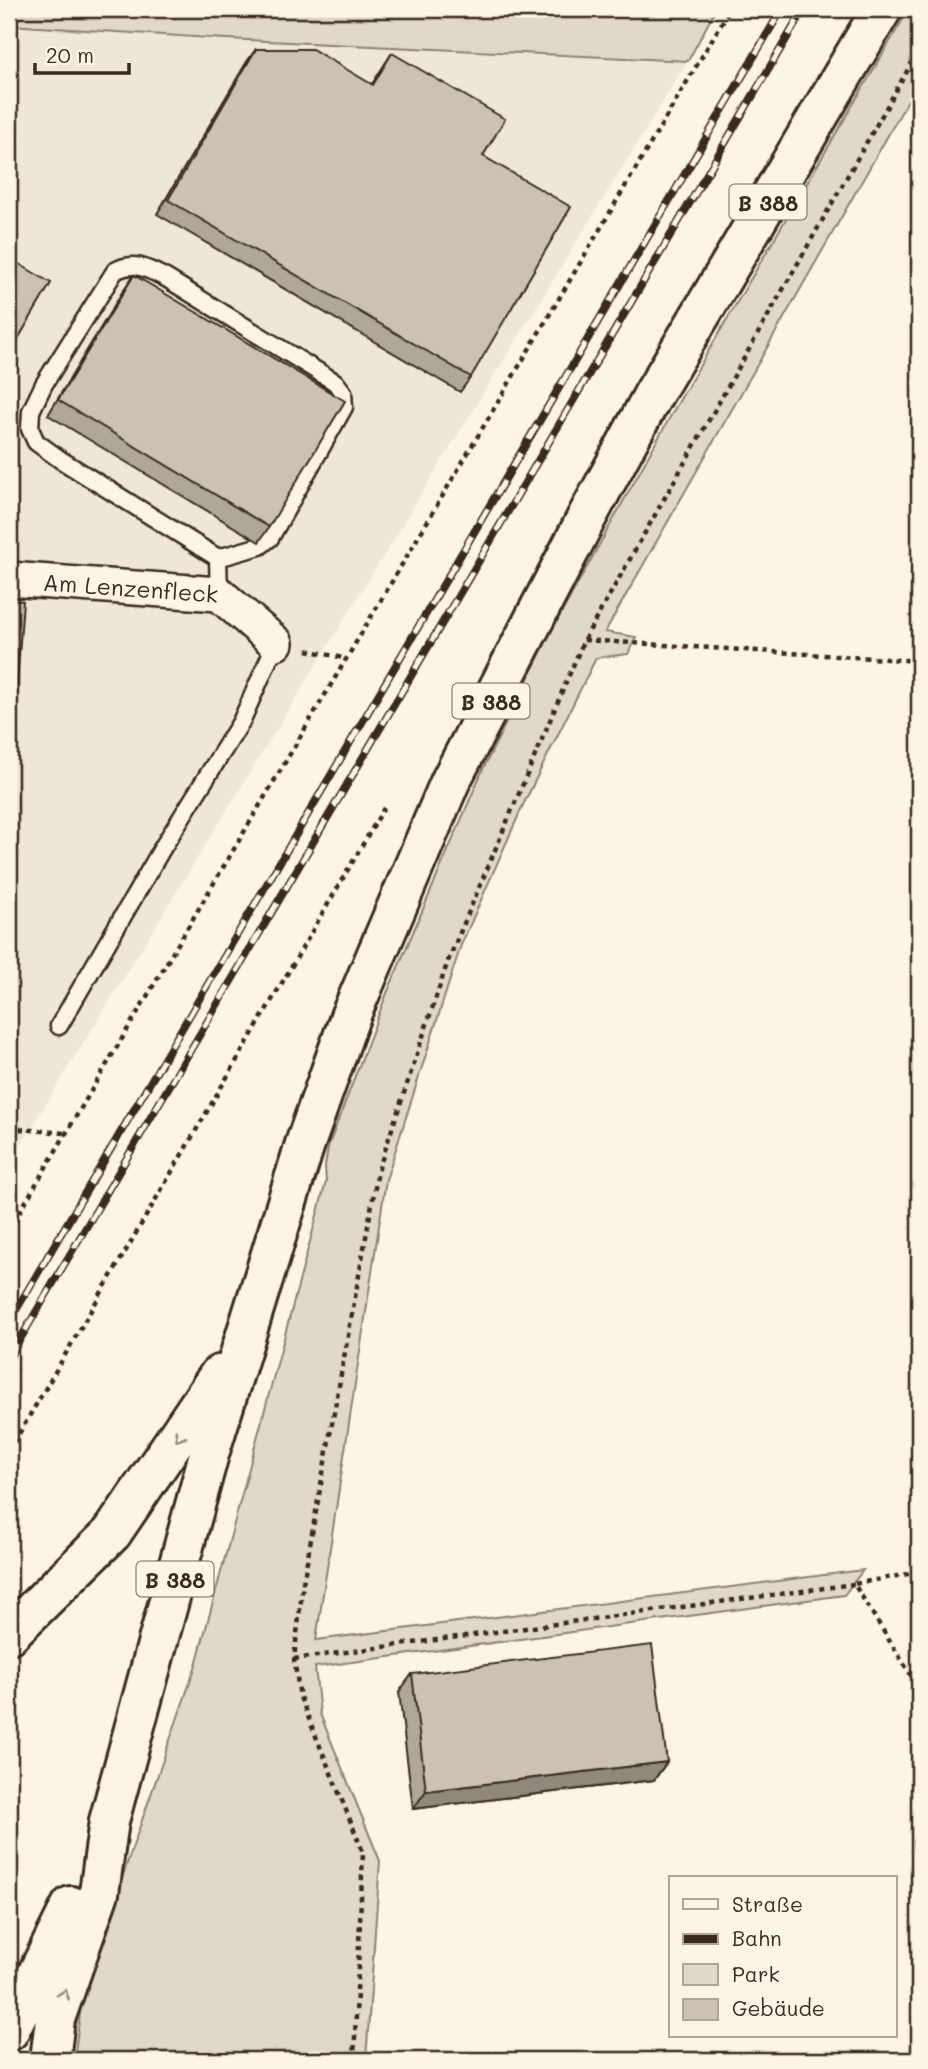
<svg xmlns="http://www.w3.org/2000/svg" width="928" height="2069" font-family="Mali,sans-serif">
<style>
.built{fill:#eee6d6}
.green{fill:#e0d8c8;stroke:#8e8173;stroke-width:2}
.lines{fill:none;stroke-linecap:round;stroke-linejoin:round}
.lane-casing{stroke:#3b2a1e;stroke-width:21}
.street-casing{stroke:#3b2a1e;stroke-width:38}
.primary-casing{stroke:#3b2a1e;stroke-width:44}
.highway-casing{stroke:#3b2a1e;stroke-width:44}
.path{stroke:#3b2a1e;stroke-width:4.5;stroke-dasharray:5 5;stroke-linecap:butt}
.lane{stroke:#fcf5e5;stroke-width:16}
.street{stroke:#fcf5e5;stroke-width:33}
.primary{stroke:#fcf5e5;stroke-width:38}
.highway{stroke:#fcf5e5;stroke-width:38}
.rail-casing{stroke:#3b2a1e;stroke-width:8}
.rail{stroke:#fcf5e5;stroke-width:5;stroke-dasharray:16;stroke-linecap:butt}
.wall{fill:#afa79a;stroke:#3b2a1e;stroke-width:2}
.shaded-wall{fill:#8f887d;stroke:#3b2a1e;stroke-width:2}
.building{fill:#ccc2b3;stroke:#3b2a1e;stroke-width:2}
.oneway{stroke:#9c9082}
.labels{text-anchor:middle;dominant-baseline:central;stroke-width:6;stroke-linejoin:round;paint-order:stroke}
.shield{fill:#fcf5e5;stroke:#75675a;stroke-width:2}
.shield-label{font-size:21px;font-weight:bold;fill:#3b2a1e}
.street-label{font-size:23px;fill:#3b2a1e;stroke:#fcf5e5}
</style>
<rect width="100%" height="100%" fill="#fcf5e5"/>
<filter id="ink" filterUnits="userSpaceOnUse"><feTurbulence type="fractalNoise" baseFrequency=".0143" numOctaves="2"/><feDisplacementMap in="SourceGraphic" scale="14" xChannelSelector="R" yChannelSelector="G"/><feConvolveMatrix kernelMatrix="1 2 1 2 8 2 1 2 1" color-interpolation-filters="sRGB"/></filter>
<g filter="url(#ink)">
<path class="built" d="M 9,25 L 226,39 L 688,61 L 9,1164 Z"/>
<g class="green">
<path d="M 9,9 L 716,9 L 688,61 L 226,39 L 9,25 Z"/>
<path d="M 909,9 L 919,9 L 919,81 L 605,632 L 636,637 L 628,654 L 596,658 L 523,805 L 461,945 L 386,1180 L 316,1640 L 863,1570 L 844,1595 L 315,1667 L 320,1714 L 380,1861 L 366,2060 L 74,2060 L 83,1990 L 196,1665 L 326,1182 L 325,1166 L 328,1147 L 385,998 L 482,771 L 552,630 L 675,408 Z"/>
</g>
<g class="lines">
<g class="lane-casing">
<g id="lane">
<path d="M 218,558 L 260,546 L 270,538 L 344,407 L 343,392 L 335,382 L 166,278 C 148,269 134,260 115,271 L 44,384 L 31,411 L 30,429 L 36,442 L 61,460 L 218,558 L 219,594"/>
<path d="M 59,1026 L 163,847 L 241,722 L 276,643"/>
</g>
</g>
<g class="street-casing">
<g id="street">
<path id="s1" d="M 9,579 L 219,594 L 276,643"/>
</g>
</g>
<g class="primary-casing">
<path id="primary" d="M 350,1017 L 450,782 L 588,515 L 653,395 L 882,9"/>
</g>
<g class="highway-casing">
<g id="highway">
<path d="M 9,1634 L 112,1533 L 219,1375"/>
<path d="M 9,2031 L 71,1906"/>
<path d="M 50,2060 L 55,2019 L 99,1893 L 109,1821 L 209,1454 L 305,1144 L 350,1017"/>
</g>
</g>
<g class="path">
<path d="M 584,640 L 919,661"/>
<path d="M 307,650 L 343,658"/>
<path d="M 9,1128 L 65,1133"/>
<path d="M 9,1230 L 730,9"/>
<path d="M 9,1451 L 384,808"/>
<path d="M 919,1572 L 854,1584 L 919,1688"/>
<path d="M 294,1659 L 854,1584"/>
<path d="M 354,2060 L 363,1852 L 300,1697 L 294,1659 L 303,1583 L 378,1171 L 448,961 L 584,640 L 919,50"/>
</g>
<use href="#lane" class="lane"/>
<use href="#street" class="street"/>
<use href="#primary" class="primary"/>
<use href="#highway" class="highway"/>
<g class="rail-casing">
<g id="rail">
<path d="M 9,1322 L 782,9"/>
<path d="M 9,1358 L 804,9"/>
</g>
</g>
<use href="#rail" class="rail"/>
</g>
<g class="wall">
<path d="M 256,49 L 372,84 L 392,53 L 483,156 L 471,377 L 460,392 L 157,214 L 246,63 Z"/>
<path d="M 134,275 L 269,527 L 259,542 L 48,415 L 124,289 Z"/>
<path d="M 412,1674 L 667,1762 L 654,1780 L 413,1809 L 399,1692 Z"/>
</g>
<path class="shaded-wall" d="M 667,1762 L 654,1780 L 413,1809 L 426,1791 Z"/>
<g class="building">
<path d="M 256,49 L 312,49 L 373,85 L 392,53 L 505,119 L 483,156 L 571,207 L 471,377 L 168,200 Z"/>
<path d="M 9,258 L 51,283 L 9,354 Z"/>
<path d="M 134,275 L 345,401 L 269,527 L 58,400 Z"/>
<path d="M 9,600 L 23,601 L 9,792 Z"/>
<path d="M 652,1645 L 667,1762 L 426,1791 L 412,1674 Z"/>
</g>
<defs><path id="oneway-chevron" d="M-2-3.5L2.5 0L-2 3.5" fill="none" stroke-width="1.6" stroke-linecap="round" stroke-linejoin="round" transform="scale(1.75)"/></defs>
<g class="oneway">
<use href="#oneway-chevron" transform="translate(179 1437) rotate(123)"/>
<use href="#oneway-chevron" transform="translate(64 1994) rotate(-71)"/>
</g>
</g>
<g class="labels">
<g class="shield">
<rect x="729.5" y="184.5" width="77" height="35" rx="5"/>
<rect x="452.5" y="683.5" width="77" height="35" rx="5"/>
<rect x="136.5" y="1561.5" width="77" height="35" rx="5"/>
</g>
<g class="shield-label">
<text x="768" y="202">B 388</text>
<text x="491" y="701">B 388</text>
<text x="175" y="1579">B 388</text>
</g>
<g class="street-label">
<text stroke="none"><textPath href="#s1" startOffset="122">Am Lenzenfleck</textPath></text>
</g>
</g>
<rect width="928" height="2069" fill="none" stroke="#fcf5e5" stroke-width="35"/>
<rect x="18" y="18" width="893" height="2034" fill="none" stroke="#3b2a1e" stroke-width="2.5" filter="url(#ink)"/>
<rect x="669" y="1876" width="228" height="161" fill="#fcf5e5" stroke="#afa495" stroke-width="2"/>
<rect x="683" y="1899" width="35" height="10" fill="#fcf5e5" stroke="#afa495" stroke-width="2"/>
<text x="732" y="1912" font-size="21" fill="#3b2a1e">Straße</text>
<rect x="683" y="1934" width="35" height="10" fill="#3b2a1e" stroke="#afa495" stroke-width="2"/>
<text x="732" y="1946" font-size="21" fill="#3b2a1e">Bahn</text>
<rect x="683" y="1964" width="35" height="21" fill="#e0d8c8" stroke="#afa495" stroke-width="2"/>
<text x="732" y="1982" font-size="21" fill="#3b2a1e">Park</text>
<rect x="683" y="1999" width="35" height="21" fill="#ccc2b3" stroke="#afa495" stroke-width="2"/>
<text x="732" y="2016" font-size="21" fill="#3b2a1e">Gebäude</text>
<path d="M35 63v10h94v-10" fill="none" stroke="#3b2a1e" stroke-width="3.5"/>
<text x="46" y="63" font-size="21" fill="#3b2a1e" stroke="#fcf5e5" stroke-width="5" paint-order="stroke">20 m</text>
</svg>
